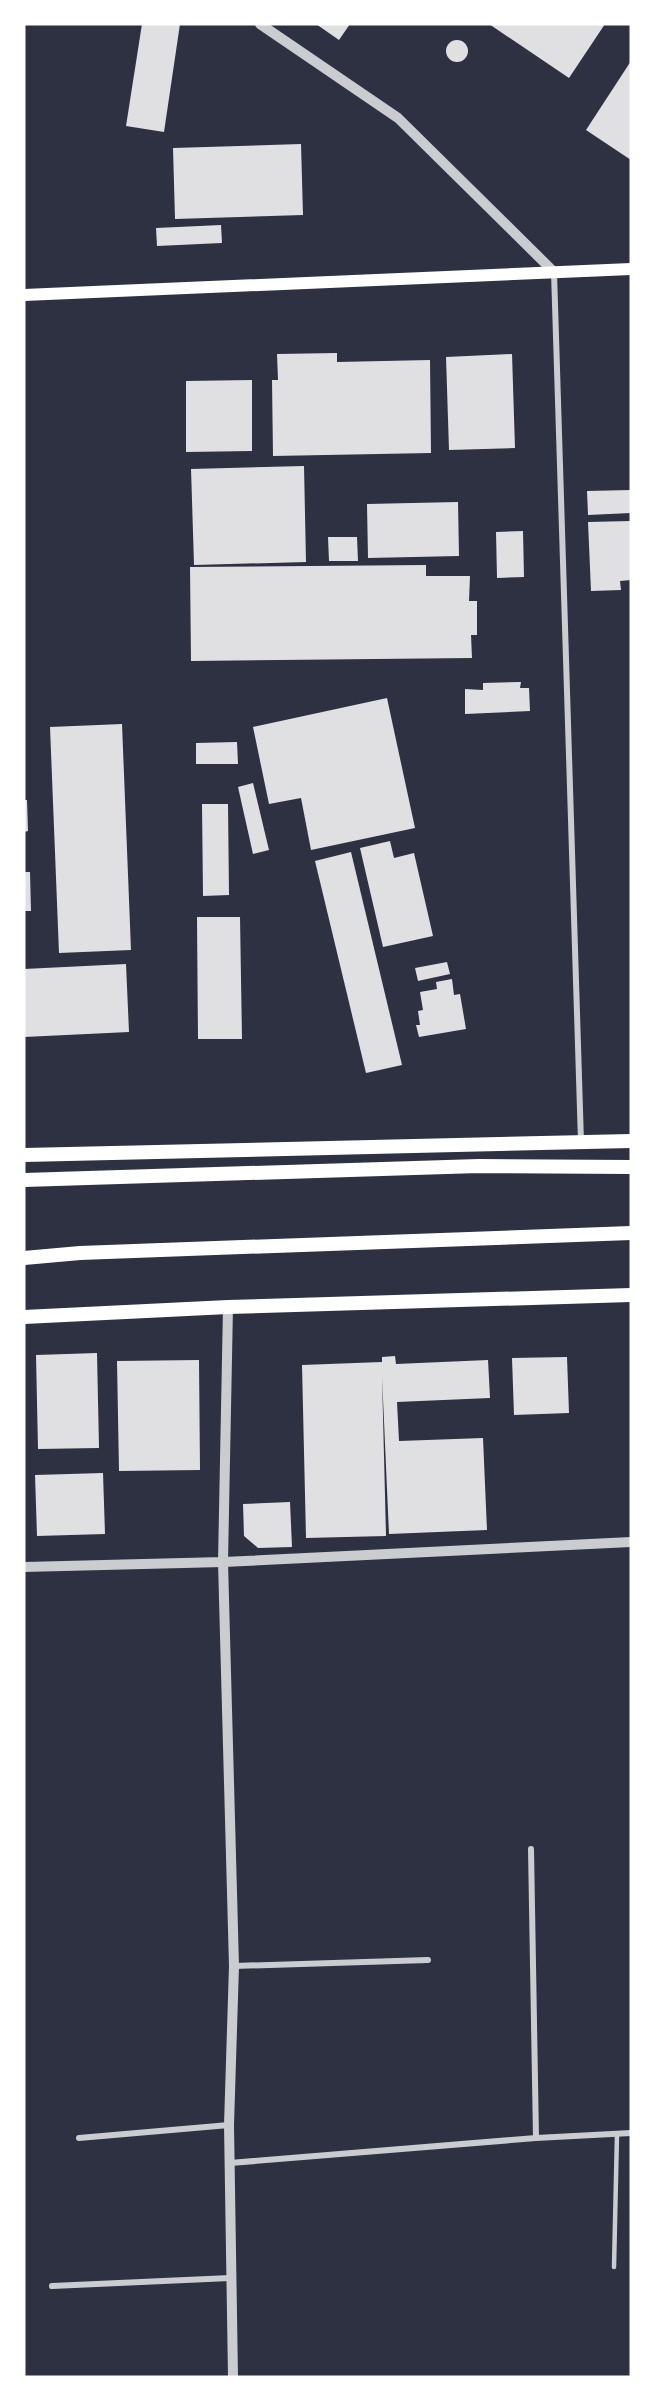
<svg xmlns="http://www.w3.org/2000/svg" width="655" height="2401" font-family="'Sofia Sans Condensed',sans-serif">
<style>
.building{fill:#e0e0e3}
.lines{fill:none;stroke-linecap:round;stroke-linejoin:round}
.service{stroke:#caccd0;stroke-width:4.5}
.minor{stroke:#caccd0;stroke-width:6}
.tertiary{stroke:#caccd0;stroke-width:10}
.secondary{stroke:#fff;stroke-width:12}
.primary{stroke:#fff;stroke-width:14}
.trunk{stroke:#fff;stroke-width:14}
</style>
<rect width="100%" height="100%" fill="#2d3142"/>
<g class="building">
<path d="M 142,24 L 180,24 L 164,132 L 126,126 Z"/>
<path d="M 316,24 L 350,24 L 339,40 Z"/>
<path d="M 489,24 L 605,24 L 569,78 Z"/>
<circle cx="457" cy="51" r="11"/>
<path d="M 631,61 L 631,160 L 586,130 Z"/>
<path d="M 301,144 L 303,215 L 175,219 L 173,148 Z"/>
<path d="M 221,225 L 222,243 L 157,246 L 156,228 Z"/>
<path d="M 337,353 L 337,362 L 430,360 L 431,453 L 273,456 L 272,380 L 278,380 L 277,354 Z"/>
<path d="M 512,354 L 515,448 L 449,450 L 446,357 Z"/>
<path d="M 252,380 L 252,451 L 186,452 L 186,381 Z"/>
<path d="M 304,466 L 306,562 L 194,565 L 191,469 Z"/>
<path d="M 631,490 L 631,513 L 588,515 L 587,491 Z"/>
<path d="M 458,502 L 459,556 L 368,558 L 367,504 Z"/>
<path d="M 631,521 L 631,580 L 620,581 L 621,590 L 591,591 L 588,522 Z"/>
<path d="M 523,531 L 524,577 L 497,578 L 496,532 Z"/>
<path d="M 328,537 L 357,537 L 358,561 L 329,561 Z"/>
<path d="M 426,565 L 426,576 L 470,576 L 469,601 L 477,601 L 477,635 L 471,635 L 472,658 L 191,661 L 190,567 Z"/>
<path d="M 521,682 L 520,688 L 529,688 L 530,711 L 465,714 L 465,689 L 483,690 L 483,683 Z"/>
<path d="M 387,698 L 415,828 L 311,850 L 301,798 L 269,804 L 253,727 Z"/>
<path d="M 122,724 L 131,950 L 59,953 L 50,727 Z"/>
<path d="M 237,742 L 238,764 L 196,764 L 196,743 Z"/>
<path d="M 253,783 L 269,850 L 253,854 L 238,787 Z"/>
<path d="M 24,800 L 27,800 L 28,831 L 24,832 Z"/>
<path d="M 202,804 L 228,804 L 229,895 L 203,896 Z"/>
<path d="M 390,841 L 394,858 L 414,853 L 433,936 L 383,947 L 360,848 Z"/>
<path d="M 351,852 L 402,1065 L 366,1073 L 315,861 Z"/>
<path d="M 24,872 L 30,872 L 31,911 L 24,911 Z"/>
<path d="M 197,917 L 240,917 L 242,1039 L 198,1039 Z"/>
<path d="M 447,962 L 450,974 L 418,981 L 415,968 Z"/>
<path d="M 126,964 L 129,1032 L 24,1037 L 24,969 Z"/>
<path d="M 452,979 L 454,995 L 460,994 L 466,1029 L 419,1037 L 416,1025 L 420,1025 L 418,1011 L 423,1010 L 420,992 L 437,989 L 436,982 Z"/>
<path d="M 97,1353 L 99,1448 L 38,1449 L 36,1355 Z"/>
<path d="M 395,1356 L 396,1364 L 488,1360 L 490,1398 L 397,1402 L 399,1441 L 483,1438 L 487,1530 L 389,1534 L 382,1376 L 386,1536 L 306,1538 L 302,1365 L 382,1362 L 382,1357 Z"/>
<path d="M 567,1357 L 569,1413 L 514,1415 L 512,1358 Z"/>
<path d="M 199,1360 L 200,1470 L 119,1471 L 117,1361 Z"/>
<path d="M 103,1473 L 105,1534 L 37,1536 L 35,1475 Z"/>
<path d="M 290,1502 L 292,1547 L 258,1548 L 244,1536 L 243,1504 Z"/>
</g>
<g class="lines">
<path class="service" d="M 614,2267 L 617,2134"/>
<g class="minor">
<path d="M 554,272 L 581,1142"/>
<path d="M 531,1849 L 536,2138"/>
<path d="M 234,1966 L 428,1960"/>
<path d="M 79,2138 L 229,2125"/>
<path d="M 230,2163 L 536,2138 L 631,2133"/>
<path d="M 52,2286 L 230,2278"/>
</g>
<g class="tertiary">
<path d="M 260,24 L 398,118 L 554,272"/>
<path d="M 228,1307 L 223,1562 L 234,1966 L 229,2125 L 233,2377"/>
<path d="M 24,1567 L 223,1562 L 631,1542"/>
</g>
<path class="secondary" d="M 24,295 L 631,269"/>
<g class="primary">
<path d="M 24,1155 L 631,1141"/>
<path d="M 24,1317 L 228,1307 L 631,1295"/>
</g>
<g class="trunk">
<path d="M 24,1180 L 479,1166 L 631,1167"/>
<path d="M 24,1258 L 80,1253 L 631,1233"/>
</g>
</g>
<rect width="655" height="2401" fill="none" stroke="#ffffff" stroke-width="51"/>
</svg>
